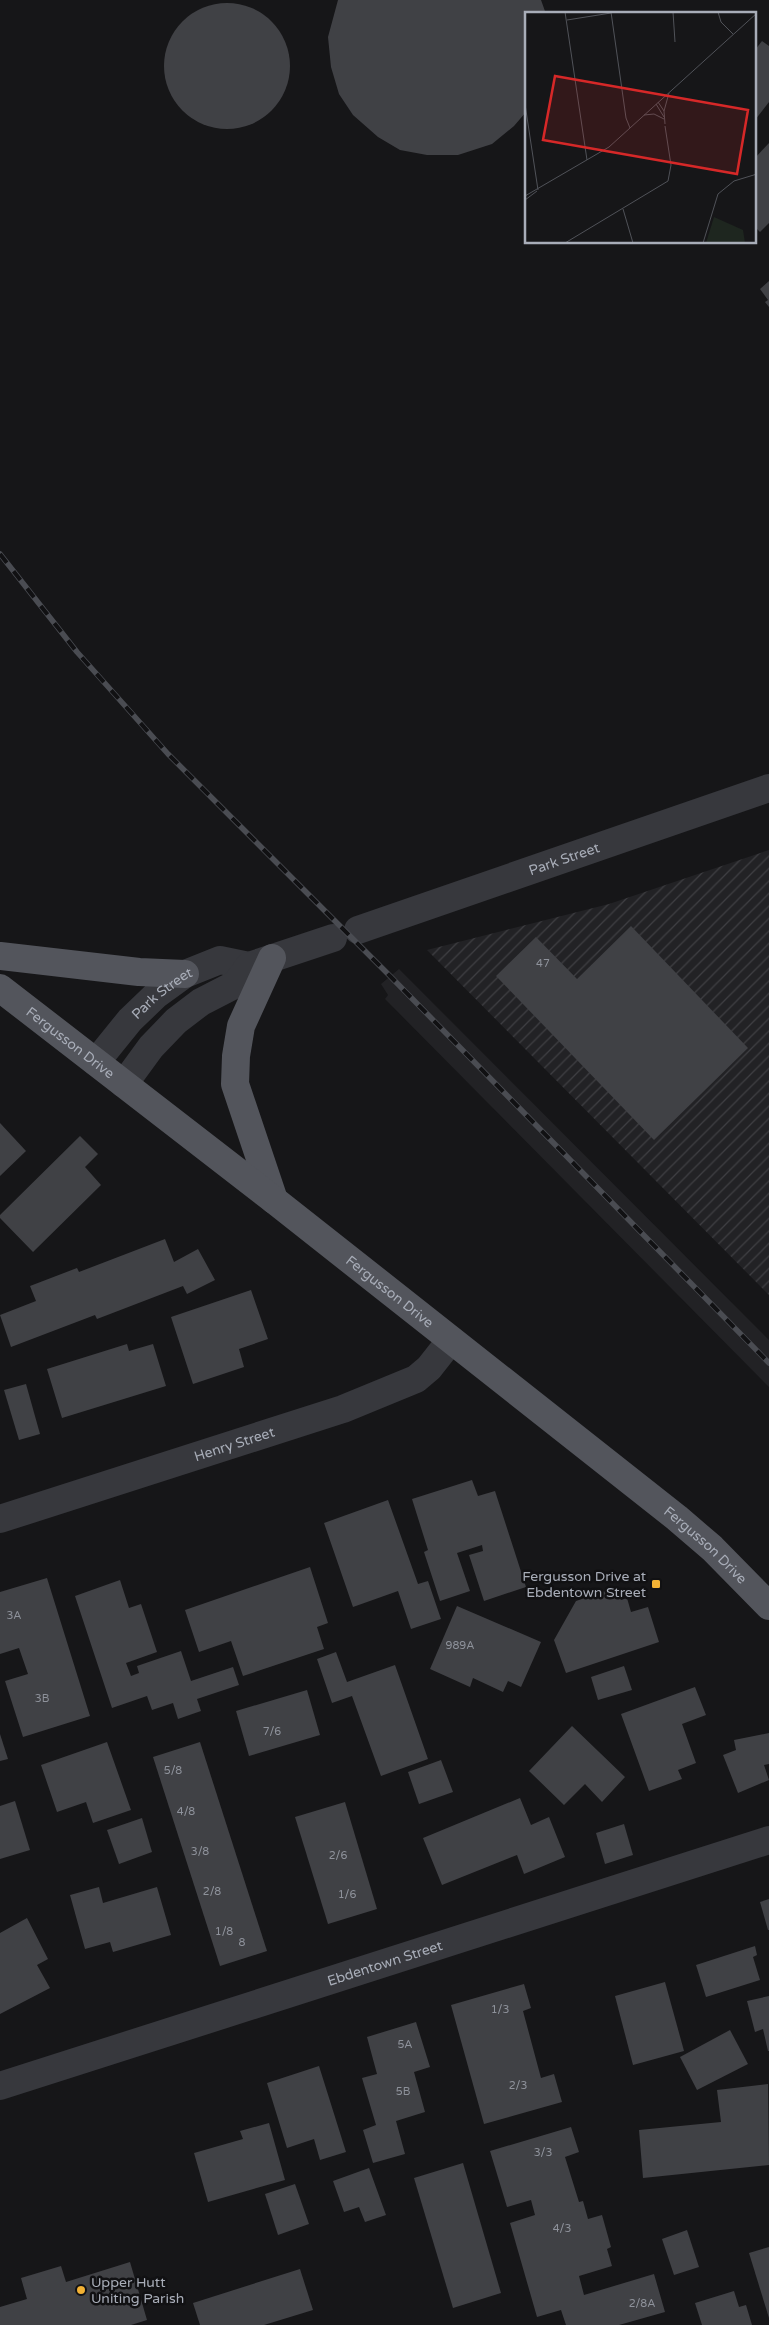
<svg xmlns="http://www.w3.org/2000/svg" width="769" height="2325" font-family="'Varela Round',sans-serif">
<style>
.built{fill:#222225}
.industrial{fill:url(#industrial-furrows)}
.building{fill:#404145}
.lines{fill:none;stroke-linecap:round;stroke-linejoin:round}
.minor{stroke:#37383d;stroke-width:28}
.major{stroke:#53555c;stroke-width:28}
.rail-casing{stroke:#4a4c52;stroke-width:5.5}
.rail{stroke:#111113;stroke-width:4;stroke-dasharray:11;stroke-linecap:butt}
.poi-dot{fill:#f2b134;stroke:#111113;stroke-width:2}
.labels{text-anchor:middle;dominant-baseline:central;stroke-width:5;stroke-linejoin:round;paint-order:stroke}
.number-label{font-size:11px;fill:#8e929b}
.street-label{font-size:14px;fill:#a8adb8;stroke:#111113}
.poi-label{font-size:14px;fill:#a8adb8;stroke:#111113;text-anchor:end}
.inset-road{fill:none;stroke:#505258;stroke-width:1}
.view{fill:#d62828;fill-opacity:0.15;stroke:#d62828;stroke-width:2.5}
.inset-edge{fill:none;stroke:#a8adb8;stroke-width:2.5}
</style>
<defs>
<pattern id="industrial-furrows" width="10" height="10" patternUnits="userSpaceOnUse" patternTransform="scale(1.25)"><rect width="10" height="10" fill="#222225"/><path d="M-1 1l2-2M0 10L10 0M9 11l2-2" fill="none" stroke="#3f3f43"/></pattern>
</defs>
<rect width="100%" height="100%" fill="#161618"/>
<path class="built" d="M 399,969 L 769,1340 L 769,1387 L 385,999 L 388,995 L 381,984 Z"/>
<path class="industrial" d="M 769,850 L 769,1295 L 427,950 L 609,904 Z"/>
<g class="building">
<path d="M 338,0 L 541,0 L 546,14 L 526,14 L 526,112 L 514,126 L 492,144 L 458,155 L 427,155 L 400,150 L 378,137 L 353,115 L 339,94 L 331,67 L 328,37 Z"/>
<circle cx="227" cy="66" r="63"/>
<path d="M 762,41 L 769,46 L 769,102 L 755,120 L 755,50 Z"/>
<path d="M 769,143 L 769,223 L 760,232 L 755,227 L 755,158 Z"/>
<path d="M 769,281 L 769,307 L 765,302 L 768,300 L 760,289 Z"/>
<path d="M 631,926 L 748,1048 L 654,1140 L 496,976 L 536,937 L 577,979 Z"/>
<path d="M 0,1123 L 26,1151 L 0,1176 Z"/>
<path d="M 80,1136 L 98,1154 L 85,1167 L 101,1185 L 33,1252 L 0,1218 L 0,1215 Z"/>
<path d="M 165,1239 L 174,1262 L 198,1249 L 215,1280 L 187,1294 L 183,1286 L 97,1319 L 95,1315 L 11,1347 L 0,1315 L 36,1301 L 30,1286 L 77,1268 L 79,1272 Z"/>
<path d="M 251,1290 L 268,1339 L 239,1349 L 244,1367 L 193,1384 L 171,1317 Z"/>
<path d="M 127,1344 L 129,1351 L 153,1344 L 166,1386 L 62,1418 L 47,1369 Z"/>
<path d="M 26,1384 L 40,1434 L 19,1440 L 4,1390 Z"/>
<path d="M 472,1480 L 478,1496 L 495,1491 L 526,1587 L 484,1601 L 469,1555 L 483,1551 L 482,1545 L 457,1553 L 470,1591 L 440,1601 L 424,1552 L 428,1550 L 412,1499 Z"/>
<path d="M 388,1500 L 418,1584 L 428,1581 L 441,1619 L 411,1629 L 398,1591 L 353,1607 L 324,1523 Z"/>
<path d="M 310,1567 L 328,1623 L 317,1627 L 324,1649 L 243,1676 L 231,1641 L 199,1652 L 185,1610 Z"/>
<path d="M 47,1578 L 90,1716 L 23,1737 L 5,1681 L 28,1674 L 19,1648 L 0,1654 L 0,1592 Z"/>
<path d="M 120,1580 L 129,1608 L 141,1604 L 157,1652 L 126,1663 L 131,1676 L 139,1673 L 137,1666 L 181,1651 L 191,1681 L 233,1667 L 239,1685 L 197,1699 L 201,1711 L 178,1719 L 173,1703 L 152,1710 L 147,1696 L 112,1708 L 75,1596 Z"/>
<path d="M 617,1587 L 621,1600 L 627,1598 L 631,1612 L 648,1607 L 659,1642 L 566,1673 L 554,1640 L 576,1601 Z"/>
<path d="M 457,1606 L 541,1642 L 521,1687 L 508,1681 L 503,1692 L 473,1678 L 470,1687 L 430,1669 Z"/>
<path d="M 336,1652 L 347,1682 L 395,1665 L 428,1759 L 381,1776 L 352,1696 L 332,1703 L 317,1659 Z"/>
<path d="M 624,1666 L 632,1690 L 598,1700 L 591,1677 Z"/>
<path d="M 695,1687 L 706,1715 L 682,1724 L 696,1763 L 678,1770 L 682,1779 L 649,1791 L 621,1714 Z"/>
<path d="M 307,1690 L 320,1735 L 249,1756 L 236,1711 Z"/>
<path d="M 572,1726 L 625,1777 L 602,1802 L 585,1784 L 564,1805 L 529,1771 Z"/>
<path d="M 769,1733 L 769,1764 L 764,1765 L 769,1780 L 738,1793 L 723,1755 L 736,1750 L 734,1740 Z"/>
<path d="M 0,1734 L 8,1759 L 0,1761 Z"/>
<path d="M 107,1742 L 131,1810 L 93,1823 L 86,1802 L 57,1812 L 41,1765 Z"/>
<path d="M 200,1742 L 267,1951 L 220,1966 L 153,1757 Z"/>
<path d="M 441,1760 L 453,1792 L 419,1804 L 408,1772 Z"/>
<path d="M 520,1798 L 531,1825 L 549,1817 L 565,1857 L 524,1874 L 517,1855 L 442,1885 L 423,1838 Z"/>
<path d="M 15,1801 L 30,1850 L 0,1859 L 0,1806 Z"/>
<path d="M 345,1802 L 377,1909 L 328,1924 L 295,1817 Z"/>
<path d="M 142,1818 L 152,1852 L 119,1864 L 107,1830 Z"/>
<path d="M 624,1824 L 633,1855 L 605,1864 L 596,1833 Z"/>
<path d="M 99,1887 L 103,1903 L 157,1887 L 171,1935 L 113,1952 L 110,1942 L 85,1949 L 70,1895 Z"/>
<path d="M 769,1899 L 769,1930 L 768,1930 L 760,1902 Z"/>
<path d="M 27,1918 L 48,1959 L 37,1965 L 50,1988 L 0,2014 L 0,1933 Z"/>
<path d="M 755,1946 L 757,1955 L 753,1957 L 760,1980 L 706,1997 L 696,1965 Z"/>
<path d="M 665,1982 L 684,2051 L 633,2065 L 615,1996 Z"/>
<path d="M 524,1984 L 531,2008 L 523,2011 L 541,2078 L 554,2074 L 562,2102 L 484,2124 L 451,2005 Z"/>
<path d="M 769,1996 L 769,2051 L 768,2051 L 763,2029 L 755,2032 L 747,2001 Z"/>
<path d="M 416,2022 L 430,2067 L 414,2072 L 425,2112 L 396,2121 L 405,2154 L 373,2163 L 363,2130 L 376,2125 L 362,2078 L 377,2074 L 367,2037 Z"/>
<path d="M 730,2030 L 748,2064 L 697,2090 L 680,2057 Z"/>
<path d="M 319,2066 L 346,2152 L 320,2160 L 314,2139 L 287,2148 L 267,2083 Z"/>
<path d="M 768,2084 L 769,2165 L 643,2178 L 639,2130 L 721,2122 L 717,2090 Z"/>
<path d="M 269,2123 L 285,2180 L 208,2202 L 194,2153 L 243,2139 L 240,2131 Z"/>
<path d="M 571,2127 L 579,2152 L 565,2157 L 579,2202 L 583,2201 L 588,2219 L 602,2215 L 611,2247 L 607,2249 L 612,2266 L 579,2276 L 584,2295 L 654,2274 L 665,2312 L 619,2325 L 566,2325 L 561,2310 L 537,2317 L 510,2223 L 535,2215 L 531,2200 L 507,2207 L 490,2151 Z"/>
<path d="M 463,2163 L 501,2293 L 453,2308 L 414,2178 Z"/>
<path d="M 369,2168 L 386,2215 L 365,2222 L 359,2207 L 344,2212 L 333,2181 Z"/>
<path d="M 295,2184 L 309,2224 L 278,2235 L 265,2194 Z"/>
<path d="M 687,2230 L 699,2267 L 674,2275 L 662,2239 Z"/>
<path d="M 769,2247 L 769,2318 L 749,2253 Z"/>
<path d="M 130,2262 L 147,2320 L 131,2325 L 0,2325 L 0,2307 L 27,2299 L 21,2278 L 61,2266 L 66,2282 Z"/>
<path d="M 300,2269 L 313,2310 L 264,2325 L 200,2325 L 193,2303 Z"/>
<path d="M 734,2291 L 739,2307 L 746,2305 L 752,2325 L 702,2325 L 695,2303 Z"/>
</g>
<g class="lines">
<g class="minor">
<path id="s1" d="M 358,930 L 769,788"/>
<path id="s2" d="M 96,1062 L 130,1020 L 156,995 L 185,974 L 220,960 L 249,966 L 333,938"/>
<path d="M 124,1084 L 151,1047 L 176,1021 L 201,1002 L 236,984 L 249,966"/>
<path id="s3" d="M 0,1519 L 343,1409 L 416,1379 L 429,1368 L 451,1340"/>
<path id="s4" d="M 0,2086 L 769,1840"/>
</g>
<g class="major">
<path d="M 0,956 L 139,972 L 185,974"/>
<path d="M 272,958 L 241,1026 L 236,1056 L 235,1084 L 274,1200"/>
<path id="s5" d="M 0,988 L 274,1200 L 677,1518 L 712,1548 L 769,1606"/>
</g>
<g class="rail-casing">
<path id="rail" d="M 0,554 L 77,652 L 168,754 L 390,976 L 769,1363"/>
</g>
<use href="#rail" class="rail"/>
</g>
<g class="poi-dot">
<rect x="651" y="1579" width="10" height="10" rx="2.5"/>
<circle cx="81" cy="2290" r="5"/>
</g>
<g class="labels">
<g class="number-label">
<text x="543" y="963">47</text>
<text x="14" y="1615">3A</text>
<text x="460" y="1645">989A</text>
<text x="42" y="1698">3B</text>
<text x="272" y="1731">7/6</text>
<text x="173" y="1770">5/8</text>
<text x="186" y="1811">4/8</text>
<text x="200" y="1851">3/8</text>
<text x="338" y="1855">2/6</text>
<text x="212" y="1891">2/8</text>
<text x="347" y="1894">1/6</text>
<text x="224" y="1931">1/8</text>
<text x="242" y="1942">8</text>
<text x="500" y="2009">1/3</text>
<text x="405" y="2044">5A</text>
<text x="518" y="2085">2/3</text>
<text x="403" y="2091">5B</text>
<text x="543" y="2152">3/3</text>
<text x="562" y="2228">4/3</text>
<text x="642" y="2303">2/8A</text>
</g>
<g class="street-label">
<text stroke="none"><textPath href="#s1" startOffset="218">Park Street</textPath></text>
<text stroke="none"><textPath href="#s2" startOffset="96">Park Street</textPath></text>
<text stroke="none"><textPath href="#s5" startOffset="89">Fergusson Drive</textPath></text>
<text stroke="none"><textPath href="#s5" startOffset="494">Fergusson Drive</textPath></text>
<text stroke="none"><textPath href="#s3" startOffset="246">Henry Street</textPath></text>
<text stroke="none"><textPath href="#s5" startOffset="899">Fergusson Drive</textPath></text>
<text stroke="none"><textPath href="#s4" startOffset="404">Ebdentown Street</textPath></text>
</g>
<g class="poi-label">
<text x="646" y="1576">Fergusson Drive at<tspan x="646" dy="16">Ebdentown Street</tspan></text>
<text x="91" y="2282" text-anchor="start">Upper Hutt<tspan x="91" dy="16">Uniting Parish</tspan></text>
</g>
</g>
<g transform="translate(525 12)">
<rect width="231" height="231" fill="#161618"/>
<path d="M 189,205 L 218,218 L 220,231 L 181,231 Z" fill="#1e261f"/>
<path class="inset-road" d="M 40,0 L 62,148M 86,0 L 101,106 L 105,116M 148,0 L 150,30M 193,0 L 196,10 L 208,22M 42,8 L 86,1M 133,90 L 139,99 L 140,112M 0,92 L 13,178M 131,92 L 139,105M 139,99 L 144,81M 119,103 L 129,102 L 139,107M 0,184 L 84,135 L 232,1M 0,188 L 12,179M 98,197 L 108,231M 40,231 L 143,169 L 146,153 L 140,114M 178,231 L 193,182 L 209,169 L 232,162"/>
<path class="view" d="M 30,64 L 223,98 L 212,162 L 18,128 Z"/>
<rect width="231" height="231" class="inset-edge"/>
</g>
</svg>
